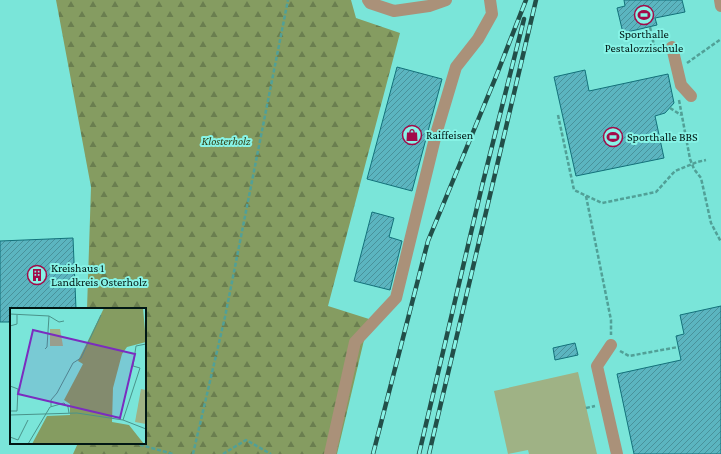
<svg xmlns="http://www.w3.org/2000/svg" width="721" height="454" font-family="'Crimson Pro',serif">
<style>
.forest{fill:url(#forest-firs)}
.pitch{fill:#9fb285}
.building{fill:url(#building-hatch);stroke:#13717a}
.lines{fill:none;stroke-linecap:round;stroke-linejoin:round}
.path{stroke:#51a097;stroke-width:2.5;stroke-dasharray:4 2;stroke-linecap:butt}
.minor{stroke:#aa9179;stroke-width:12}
.rail-casing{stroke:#224f49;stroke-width:4.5}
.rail{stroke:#87f3e6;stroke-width:3;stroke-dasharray:9;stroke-linecap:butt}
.labels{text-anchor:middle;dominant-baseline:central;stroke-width:4;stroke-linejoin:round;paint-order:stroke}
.poi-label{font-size:12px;fill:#011714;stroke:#87f3e6;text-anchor:start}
.park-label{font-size:12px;font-style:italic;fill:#324114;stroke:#87f3e6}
.inset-road{fill:none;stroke:#4a938a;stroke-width:1}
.view{fill:#7b2cbf;fill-opacity:0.15;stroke:#7b2cbf;stroke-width:2}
.inset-edge{fill:none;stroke:#011714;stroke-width:2}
</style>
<defs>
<pattern id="forest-firs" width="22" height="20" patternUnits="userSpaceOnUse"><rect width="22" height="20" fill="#859c61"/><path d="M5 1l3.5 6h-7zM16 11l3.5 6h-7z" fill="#6a7e4f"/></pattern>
<pattern id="building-hatch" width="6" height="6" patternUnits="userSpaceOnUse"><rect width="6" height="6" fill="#5bb5c0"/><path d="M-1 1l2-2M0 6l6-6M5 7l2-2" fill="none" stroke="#49929b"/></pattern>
</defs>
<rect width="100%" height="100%" fill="#7ae5d9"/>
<path class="forest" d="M 56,0 L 351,0 L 356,18 L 400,33 L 328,306 L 369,319 L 337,454 L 73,454 L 78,443 L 145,443 L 145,309 L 87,309 L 91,187 Z"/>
<path class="pitch" d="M 578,372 L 597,454 L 529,454 L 528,450 L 508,454 L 494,391 Z"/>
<g class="building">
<path d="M 624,0 L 682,0 L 685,12 L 655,18 L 657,25 L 623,33 L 617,8 L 625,6 Z"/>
<path d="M 397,67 L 442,79 L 412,191 L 367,179 Z"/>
<path d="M 585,70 L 589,91 L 668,74 L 674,103 L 665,113 L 655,116 L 664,158 L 576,176 L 554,77 Z"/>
<path d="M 372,212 L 394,218 L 389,237 L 402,241 L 390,290 L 354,281 Z"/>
<path d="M 73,238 L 76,309 L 11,309 L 11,322 L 0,322 L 0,241 Z"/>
<path d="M 721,306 L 721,454 L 634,454 L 617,374 L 681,360 L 676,336 L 684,334 L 680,315 Z"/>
<path d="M 575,343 L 578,355 L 555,360 L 553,348 Z"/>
</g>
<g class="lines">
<g class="path">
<path d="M 650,27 L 655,50"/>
<path d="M 687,63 L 721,39"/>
<path d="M 679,100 L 690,159 L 694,169 L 701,178 L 711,223 L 721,242"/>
<path d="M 670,108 L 681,115"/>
<path d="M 558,115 L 574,190 L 602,203 L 656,192 L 675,171 L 697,162 L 706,160"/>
<path d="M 586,196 L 611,320 L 611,335"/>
<path d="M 620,351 L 629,356 L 678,347"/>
<path d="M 586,408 L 595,406"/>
<path d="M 134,443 L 173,454"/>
<path d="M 193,454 L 225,317 L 288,0"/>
<path d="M 223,454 L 246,440 L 271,454"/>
</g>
<g class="minor">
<path d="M 368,0 L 370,3 L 394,11 L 429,6 L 446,0"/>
<path d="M 720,0 L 721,6"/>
<path d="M 672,47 L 681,85 L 691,96"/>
<path d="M 611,345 L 597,366 L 617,454"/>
<path d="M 330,454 L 355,342 L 396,298 L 436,134 L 456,67 L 478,39 L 492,14 L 490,0"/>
</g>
<g class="rail-casing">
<g id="rail">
<path d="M 373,454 L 428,241 L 495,79 L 526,0"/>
<path d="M 419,454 L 482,186 L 524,19"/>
<path d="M 429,454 L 536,0"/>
</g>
</g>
<use href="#rail" class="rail"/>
</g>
<defs>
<g id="stadium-ring" transform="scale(1)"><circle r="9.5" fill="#87f3e6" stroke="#a20b49" stroke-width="1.5"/><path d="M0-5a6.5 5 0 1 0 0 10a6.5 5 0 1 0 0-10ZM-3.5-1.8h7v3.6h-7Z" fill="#a20b49"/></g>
<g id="shop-ring" transform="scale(1)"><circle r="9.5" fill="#87f3e6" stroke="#a20b49" stroke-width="1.5"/><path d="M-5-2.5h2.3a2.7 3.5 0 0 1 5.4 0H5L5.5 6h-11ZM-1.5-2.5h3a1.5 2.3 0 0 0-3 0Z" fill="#a20b49"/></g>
<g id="building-ring" transform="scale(1)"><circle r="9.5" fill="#87f3e6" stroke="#a20b49" stroke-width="1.5"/><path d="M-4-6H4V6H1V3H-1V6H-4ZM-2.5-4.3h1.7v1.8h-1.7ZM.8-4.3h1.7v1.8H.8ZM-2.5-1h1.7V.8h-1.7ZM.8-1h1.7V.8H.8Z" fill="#a20b49"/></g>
</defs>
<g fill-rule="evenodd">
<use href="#stadium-ring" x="644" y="15"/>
<use href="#shop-ring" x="412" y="135"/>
<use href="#stadium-ring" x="613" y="137"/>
<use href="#building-ring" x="37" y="275"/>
</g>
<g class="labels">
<g class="poi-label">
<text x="644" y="34" text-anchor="middle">Sporthalle<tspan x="644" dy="14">Pestalozzischule</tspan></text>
<text x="426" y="135">Raiffeisen</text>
<text x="627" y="137">Sporthalle BBS</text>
<text x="51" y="268">Kreishaus 1<tspan x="51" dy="14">Landkreis Osterholz</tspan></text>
</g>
<g class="park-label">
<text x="226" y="141">Klosterholz</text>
</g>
</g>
<g transform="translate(10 308)">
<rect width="136" height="136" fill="#7ae5d9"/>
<path d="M 94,0 L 133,0 L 136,34 L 117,39 L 112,46 L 103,80 L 102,114 L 119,117 L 134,136 L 22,136 L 37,108 L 60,107 L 60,96 L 54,92 L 73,56 L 68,53 Z" fill="#859c61"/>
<path d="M 131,81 L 136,82 L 136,116 L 125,114 Z" fill="#9fb285"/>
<path d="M 40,21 L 50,21 L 53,38 L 40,38 Z" fill="#9fb285"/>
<path class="inset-road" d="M 0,6 L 39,8 L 49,14 L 54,13M 0,18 L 7,16 L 7,7M 35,41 L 37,39 L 39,8M 0,78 L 8,81 L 7,103 L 0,103M 41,98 L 41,92 L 47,85 L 63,55 L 71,50 L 91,7M 0,107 L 67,105 L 113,112 L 136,121M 113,112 L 130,60 L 123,58 L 126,38 L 136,36M 0,129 L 8,132 L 18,112M 18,136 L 40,99 L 54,95 L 58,99 L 59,105"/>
<path class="view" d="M 23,22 L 125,46 L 110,110 L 8,86 Z"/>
<rect width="136" height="136" class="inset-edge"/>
</g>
</svg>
